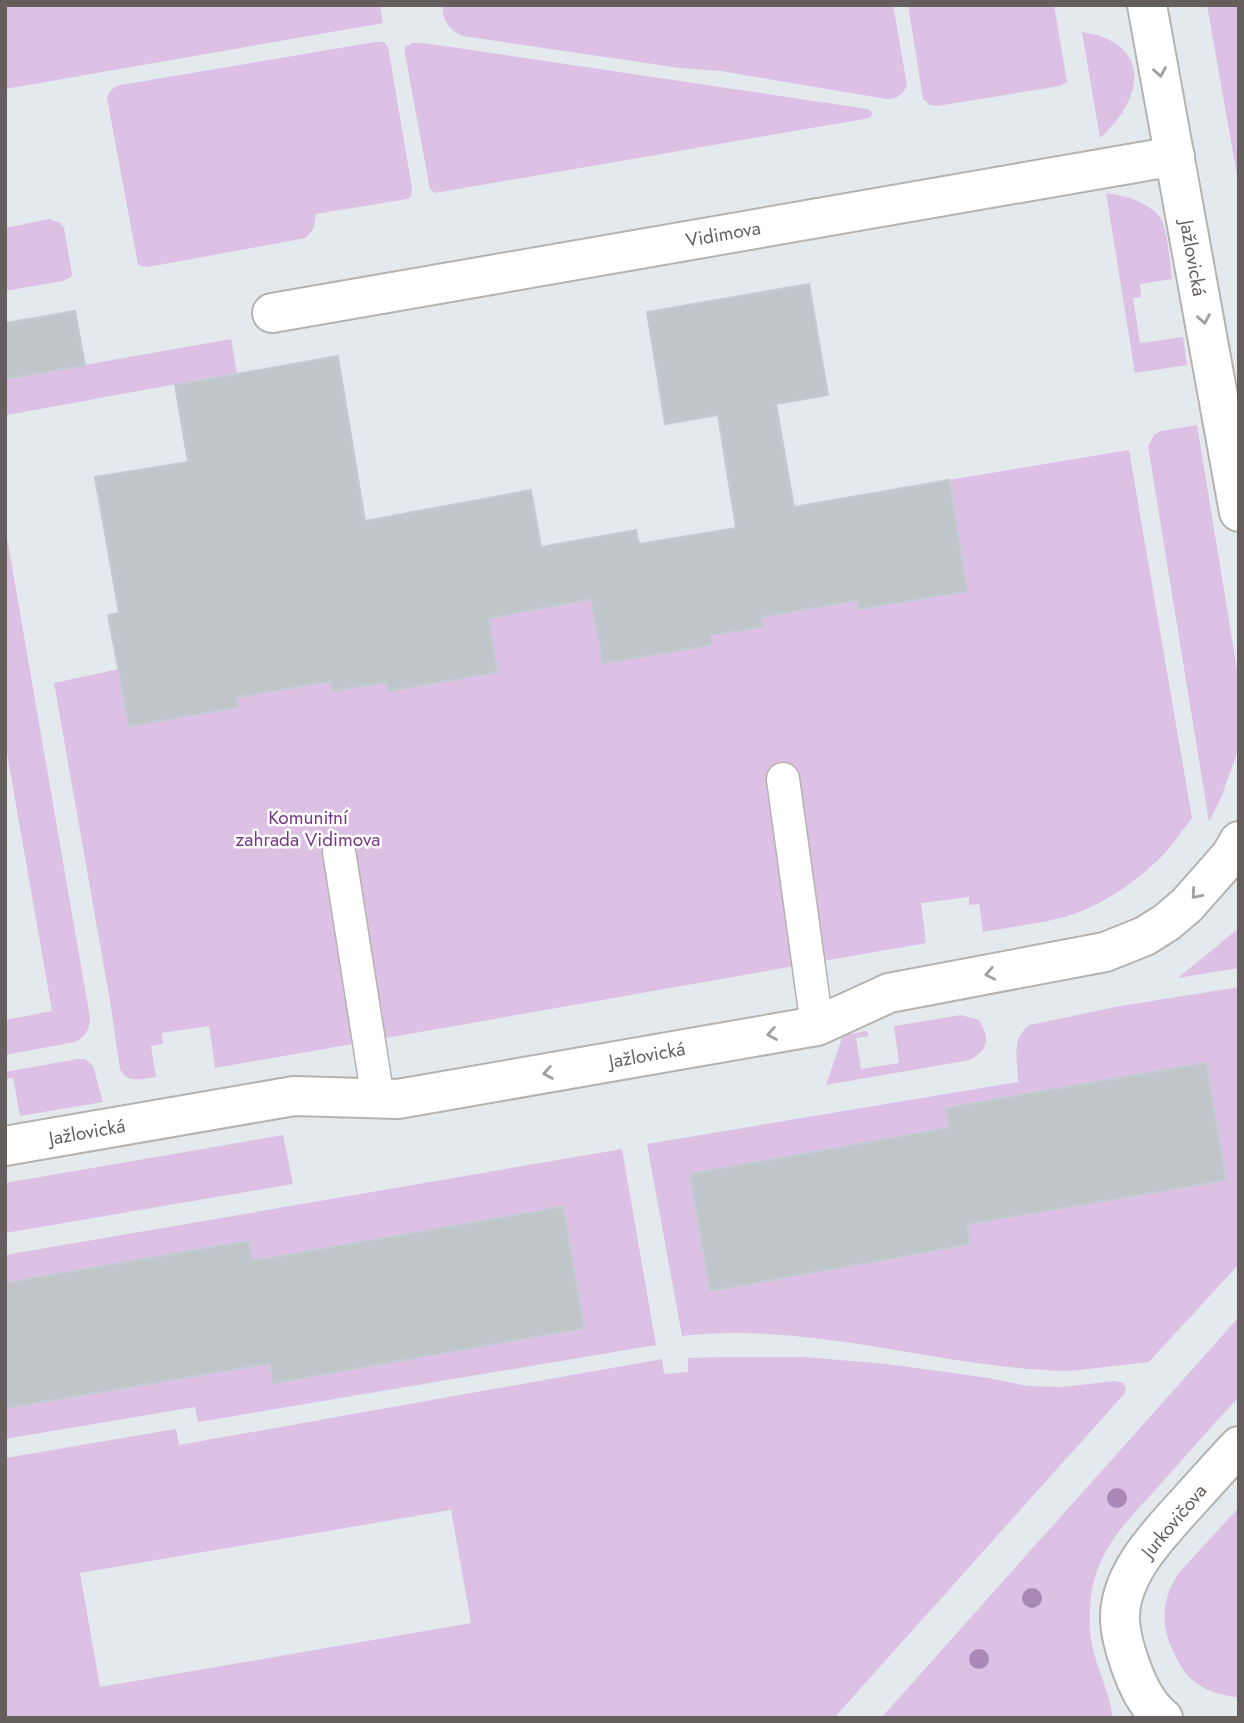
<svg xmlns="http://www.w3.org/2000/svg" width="1244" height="1723" font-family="Jost,sans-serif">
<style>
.green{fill:#dcc1e5;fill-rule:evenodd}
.building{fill:#c0c6c9;stroke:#c2ccd3;stroke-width:2}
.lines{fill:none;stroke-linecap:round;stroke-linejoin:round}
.lane-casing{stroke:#b6b2af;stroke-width:35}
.street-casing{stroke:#b6b2af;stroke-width:42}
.lane{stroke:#fff;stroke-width:32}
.street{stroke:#fff;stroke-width:38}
.tree{fill:#a988b6}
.oneway{stroke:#a29f9d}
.labels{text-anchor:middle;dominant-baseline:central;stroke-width:5;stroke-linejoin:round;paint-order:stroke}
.street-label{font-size:19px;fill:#645f5c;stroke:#fff}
.park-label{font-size:19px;fill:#783888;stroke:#fff}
</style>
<rect width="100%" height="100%" fill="#e4e9ee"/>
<g class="green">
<path d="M 5,5 L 380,5 L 383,23 L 5,89 Z"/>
<path d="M 443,5 L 893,5 L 907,85 C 903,95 897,99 887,99 L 721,71 L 680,68 L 462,36 C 449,29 442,21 443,5 Z"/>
<path d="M 908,5 L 1054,5 L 1067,82 L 1060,86 L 938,106 L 930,105 L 923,99 Z"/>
<path d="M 1207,5 L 1239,5 L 1239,187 Z"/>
<path d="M 1082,32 C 1154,43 1143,100 1100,138 Z"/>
<path d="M 375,42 L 384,42 L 388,47 L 412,188 L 411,197 L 407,199 L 316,214 L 314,228 L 306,238 L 148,267 L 138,265 L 107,98 C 109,90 114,87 121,85 Z"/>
<path d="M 412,43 L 424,43 L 868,109 L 873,113 L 870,118 L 435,193 L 430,189 L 405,54 L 405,47 Z"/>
<path d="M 1106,193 C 1124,195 1151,203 1161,219 C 1168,231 1170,265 1172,279 L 1140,284 L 1141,297 L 1133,298 L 1140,343 L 1183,337 L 1187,365 L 1135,373 Z"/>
<path d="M 49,219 L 60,223 L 64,228 L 72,274 L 71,277 L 63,281 L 5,291 L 5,228 Z"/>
<path d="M 231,339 L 237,373 L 7,415 L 5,402 L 5,379 Z"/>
<path d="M 1197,425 L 1239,682 L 1239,741 L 1236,756 L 1222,795 L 1209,822 L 1148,446 L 1154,435 L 1161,431 Z"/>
<path d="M 1129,450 L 1192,818 C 1183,829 1175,842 1166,852 C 1143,876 1113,898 1082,911 C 1051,923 1015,926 983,932 L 979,904 L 969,905 L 969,897 L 921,903 L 926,943 L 215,1068 L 209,1026 L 162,1033 L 163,1044 L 151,1046 L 156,1077 C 142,1079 127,1084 120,1069 L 110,1001 L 54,683 L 119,669 L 130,726 L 238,707 L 236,697 L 288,688 L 285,666 L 328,659 L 334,691 L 386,682 L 389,691 L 497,672 L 483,586 L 591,599 L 603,663 L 711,645 L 710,635 L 762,627 L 756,584 L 857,600 L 859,609 L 966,591 L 949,480 Z"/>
<path d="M 5,526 L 90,1018 C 89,1031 86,1036 75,1042 L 5,1055 L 5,1020 L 52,1011 L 5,742 Z"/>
<path d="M 1239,928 L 1239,968 L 1178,978 Z"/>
<path d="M 1239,987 L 1239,1264 L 1149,1362 C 1132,1364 1114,1366 1096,1368 C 1086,1369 1075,1371 1064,1371 C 937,1367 810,1321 682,1336 L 647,1144 L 1018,1082 C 1018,1061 1010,1038 1030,1025 L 1115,1007 ZM 1205,1063 L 1226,1180 L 967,1224 L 970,1245 L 917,1254 L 915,1244 L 893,1258 L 711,1291 L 690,1174 L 949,1129 L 946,1108 Z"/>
<path d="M 961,1015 L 979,1020 C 990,1038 989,1050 970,1060 L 826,1085 L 843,1035 L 867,1031 L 869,1036 L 856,1038 L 861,1069 L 899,1063 L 894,1026 Z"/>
<path d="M 77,1059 L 85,1059 L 93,1066 L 103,1102 L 20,1116 L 13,1078 L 5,1079 L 5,1072 Z"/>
<path d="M 283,1135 L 293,1184 L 5,1233 L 5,1183 Z"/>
<path d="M 622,1149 L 656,1345 L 198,1422 L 195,1407 L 5,1439 L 5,1408 L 270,1363 L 273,1383 L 584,1327 L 563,1207 L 252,1261 L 248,1241 L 5,1283 L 5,1255 Z"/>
<path d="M 1239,1317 L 1239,1397 C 1212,1426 1186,1455 1160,1485 C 1138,1509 1114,1532 1101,1561 C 1091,1582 1089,1607 1090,1630 C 1092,1661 1109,1687 1113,1718 L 881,1718 Z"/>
<path d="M 723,1357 L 804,1357 L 887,1364 L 989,1378 L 1027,1386 L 1062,1387 L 1115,1381 L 1123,1383 L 1126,1388 L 1125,1393 L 834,1718 L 5,1718 L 5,1458 L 176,1429 L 179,1445 L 662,1359 L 664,1374 L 688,1372 L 688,1358 ZM 451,1510 L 471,1623 L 100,1687 L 80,1573 Z"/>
<path d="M 1239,1507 L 1239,1697 L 1235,1697 C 1225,1695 1213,1693 1204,1688 C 1192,1682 1184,1672 1178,1661 C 1161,1631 1159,1604 1178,1574 Z"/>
</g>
<g class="building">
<path d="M 809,284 L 828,395 L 776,404 L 794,507 L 949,480 L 967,591 L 859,609 L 857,600 L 761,617 L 763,627 L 710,635 L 711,645 L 603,663 L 591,599 L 489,618 L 497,672 L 388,691 L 386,682 L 333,691 L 332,681 L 236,697 L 238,707 L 129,726 L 108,615 L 119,613 L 95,477 L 188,462 L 175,385 L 338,356 L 365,521 L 531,490 L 541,547 L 636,530 L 639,544 L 736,528 L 718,415 L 665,424 L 647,312 Z"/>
<path d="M 75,311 L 85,365 L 5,379 L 5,323 Z"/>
<path d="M 1206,1063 L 1226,1180 L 967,1224 L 970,1244 L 710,1291 L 690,1174 L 949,1128 L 946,1108 Z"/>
<path d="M 563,1207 L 584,1328 L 273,1383 L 270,1363 L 5,1408 L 5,1283 L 249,1241 L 252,1261 Z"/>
</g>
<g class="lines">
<g class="lane-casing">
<g id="lane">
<path d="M 783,779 L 817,1026"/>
<path d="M 339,851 L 378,1099"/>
</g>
</g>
<g class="street-casing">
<g id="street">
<path d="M 1147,5 L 1239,512"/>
<path d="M 272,313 L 1175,156"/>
<path d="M 5,1146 L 294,1096 L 398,1099 L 817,1026 L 889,993 L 1105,952 L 1145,936 L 1167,922 L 1187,905 L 1231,855 L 1239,841"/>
<path d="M 1163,1718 C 1146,1705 1137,1684 1130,1664 C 1125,1650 1121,1636 1120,1621 C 1118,1575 1159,1534 1188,1502 C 1205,1483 1222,1464 1239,1446"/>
</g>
</g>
<use href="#lane" class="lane"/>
<use href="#street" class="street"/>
</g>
<g class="tree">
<circle cx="1117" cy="1498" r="10"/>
<circle cx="1032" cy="1598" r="10"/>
<circle cx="979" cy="1659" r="10"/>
</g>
<defs><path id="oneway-chevron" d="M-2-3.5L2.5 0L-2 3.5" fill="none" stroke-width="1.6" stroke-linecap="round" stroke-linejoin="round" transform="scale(1.75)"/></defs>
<g class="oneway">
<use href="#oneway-chevron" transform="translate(1160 72) rotate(80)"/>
<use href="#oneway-chevron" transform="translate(1204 319) rotate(80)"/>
<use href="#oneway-chevron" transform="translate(1196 894) rotate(131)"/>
<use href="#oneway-chevron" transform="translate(990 974) rotate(169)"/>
<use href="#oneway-chevron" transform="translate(772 1034) rotate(170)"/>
<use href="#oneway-chevron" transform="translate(548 1073) rotate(170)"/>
</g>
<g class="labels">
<g class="street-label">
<text transform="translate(723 234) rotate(-10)">Vidimova</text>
<text transform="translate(1193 258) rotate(80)">Jažlovická</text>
<text transform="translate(647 1055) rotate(-10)">Jažlovická</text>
<text transform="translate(87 1132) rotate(-10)">Jažlovická</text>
<text transform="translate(1174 1521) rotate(-50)">Jurkovičova</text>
</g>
<g class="park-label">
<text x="308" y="817">Komunitní<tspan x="308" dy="22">zahrada Vidimova</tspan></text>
</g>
</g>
<rect width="1244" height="1723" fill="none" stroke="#645f5c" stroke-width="14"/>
</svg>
